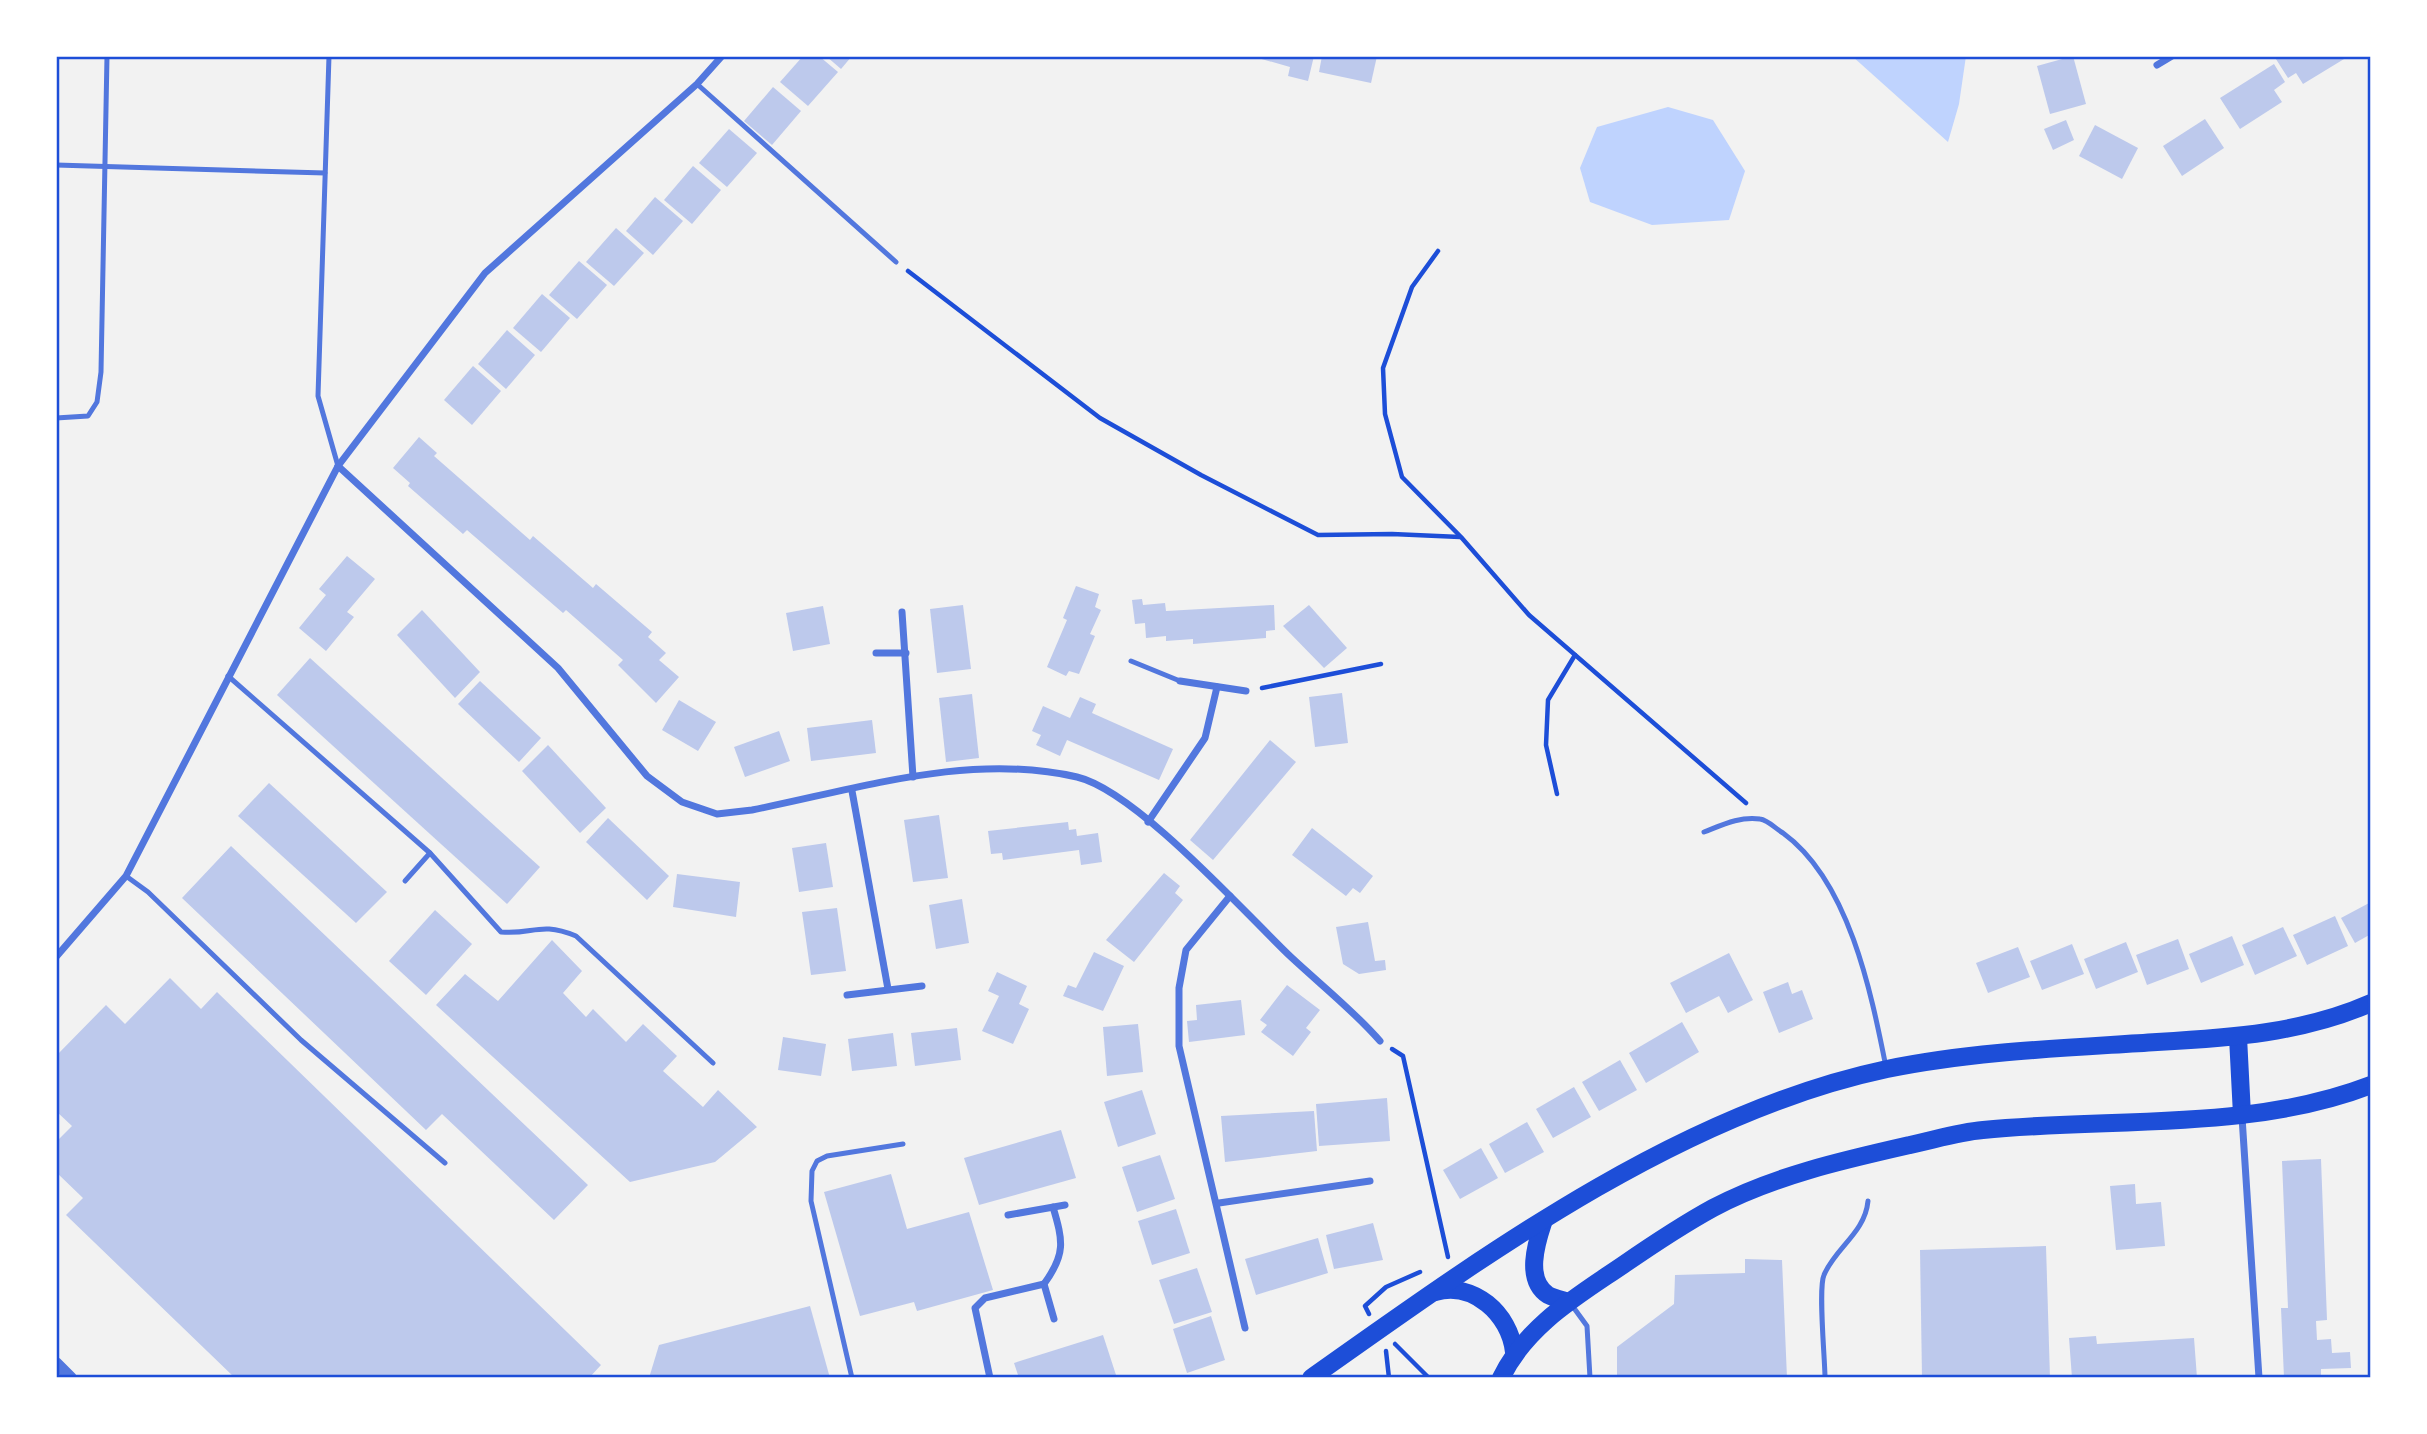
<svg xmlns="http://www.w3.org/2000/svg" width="2427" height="1434" font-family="'IBM Plex Serif',serif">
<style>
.water{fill:#bfd3fe}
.building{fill:#bdc9ec}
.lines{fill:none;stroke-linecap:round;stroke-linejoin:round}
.path{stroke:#1d4ed8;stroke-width:4.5}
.service{stroke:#5277de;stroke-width:5}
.minor{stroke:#5277de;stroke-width:7}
.tertiary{stroke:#5277de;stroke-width:12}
.primary{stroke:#1d4ed8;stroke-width:18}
.neatline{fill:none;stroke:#1d4ed8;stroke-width:2.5}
</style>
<rect width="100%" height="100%" fill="#f2f2f2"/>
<g class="water">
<path d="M 1852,56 L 1966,56 L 1959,104 L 1948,142 Z"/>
<path d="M 1668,107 L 1713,120 L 1745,171 L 1729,220 L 1652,225 L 1590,202 L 1580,168 L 1597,127 Z"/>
</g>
<g class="building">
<path d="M 803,56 L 819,56 L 838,72 L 808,106 L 780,82 Z"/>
<path d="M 826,56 L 852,56 L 841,69 Z"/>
<path d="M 1251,56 L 1314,56 L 1308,81 L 1288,76 L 1290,67 Z"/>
<path d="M 1322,56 L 1377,56 L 1371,83 L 1319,72 Z"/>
<path d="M 2073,56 L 2086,104 L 2050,114 L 2037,66 Z"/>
<path d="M 2274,56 L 2349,56 L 2303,84 L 2296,73 L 2288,78 Z"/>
<path d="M 2274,64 L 2285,82 L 2274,90 L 2282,102 L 2240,129 L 2220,98 Z"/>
<path d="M 773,87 L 801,111 L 772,145 L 744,121 Z"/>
<path d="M 2205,119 L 2224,148 L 2182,176 L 2163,146 Z"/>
<path d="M 2066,120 L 2074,140 L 2053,150 L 2044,129 Z"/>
<path d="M 2095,125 L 2138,148 L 2122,179 L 2079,156 Z"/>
<path d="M 729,129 L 757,153 L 727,187 L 699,163 Z"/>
<path d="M 693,166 L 721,190 L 692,224 L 664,200 Z"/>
<path d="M 655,197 L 683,221 L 653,255 L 626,231 Z"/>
<path d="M 616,228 L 644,253 L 614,286 L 586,262 Z"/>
<path d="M 579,261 L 607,285 L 577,319 L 549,295 Z"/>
<path d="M 542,294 L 570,318 L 541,352 L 513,328 Z"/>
<path d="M 507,330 L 535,355 L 506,389 L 478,364 Z"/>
<path d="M 473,366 L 501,391 L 472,425 L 444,400 Z"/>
<path d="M 419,437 L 437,453 L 434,456 L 530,540 L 533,536 L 593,588 L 596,584 L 652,632 L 648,637 L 666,653 L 659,660 L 679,677 L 656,703 L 618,665 L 623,660 L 566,610 L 563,613 L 467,530 L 463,534 L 408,486 L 410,483 L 393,468 Z"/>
<path d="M 347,556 L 375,579 L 347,612 L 354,617 L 326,651 L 299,628 L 326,595 L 319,589 Z"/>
<path d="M 1076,586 L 1099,594 L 1095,607 L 1101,610 L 1090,634 L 1095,636 L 1079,674 L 1069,671 L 1066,676 L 1047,667 L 1067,620 L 1063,618 Z"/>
<path d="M 1142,599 L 1143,605 L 1165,603 L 1166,611 L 1274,605 L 1275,630 L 1266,631 L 1266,638 L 1193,644 L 1193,639 L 1166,641 L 1166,636 L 1146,638 L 1145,623 L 1135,624 L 1132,600 Z"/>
<path d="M 963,605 L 971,669 L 937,673 L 930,609 Z"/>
<path d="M 1309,605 L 1347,648 L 1324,668 L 1283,626 Z"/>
<path d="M 823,606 L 830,644 L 793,651 L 786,613 Z"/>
<path d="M 422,610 L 480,672 L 455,698 L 397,635 Z"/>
<path d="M 310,658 L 540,867 L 507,904 L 277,695 Z"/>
<path d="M 480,681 L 541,738 L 519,762 L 458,704 Z"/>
<path d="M 1342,693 L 1348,743 L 1315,747 L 1309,697 Z"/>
<path d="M 972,694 L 979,758 L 946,762 L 939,698 Z"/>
<path d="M 1080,697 L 1096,704 L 1092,713 L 1173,749 L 1159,780 L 1067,740 L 1060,756 L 1036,745 L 1041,735 L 1032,731 L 1043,706 L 1070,718 Z"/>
<path d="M 679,700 L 716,722 L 698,751 L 662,730 Z"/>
<path d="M 872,720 L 876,753 L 811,761 L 807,728 Z"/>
<path d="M 779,731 L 790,761 L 745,777 L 734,747 Z"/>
<path d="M 1270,740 L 1296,762 L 1213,860 L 1190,840 Z"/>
<path d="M 548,745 L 606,808 L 580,833 L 522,771 Z"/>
<path d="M 269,783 L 387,892 L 356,923 L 238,816 Z"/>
<path d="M 939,815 L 948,878 L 913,882 L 904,820 Z"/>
<path d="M 608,818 L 669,876 L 647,900 L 586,842 Z"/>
<path d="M 1068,822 L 1069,830 L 1076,829 L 1077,836 L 1098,833 L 1102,862 L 1081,865 L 1079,850 L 1003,860 L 1002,853 L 991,854 L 988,831 Z"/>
<path d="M 1312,828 L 1373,876 L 1360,893 L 1353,888 L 1346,896 L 1292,855 Z"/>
<path d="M 826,843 L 833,887 L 799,892 L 792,848 Z"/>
<path d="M 231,846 L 588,1185 L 554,1220 L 442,1114 L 426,1130 L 182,898 Z"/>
<path d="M 1164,873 L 1180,886 L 1175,893 L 1183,900 L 1134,962 L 1106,940 Z"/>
<path d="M 677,874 L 740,882 L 736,917 L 673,907 Z"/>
<path d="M 962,899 L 969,943 L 936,949 L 929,905 Z"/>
<path d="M 2371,902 L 2371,934 L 2355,943 L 2341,918 Z"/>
<path d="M 837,908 L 846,971 L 811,975 L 802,912 Z"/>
<path d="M 435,910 L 472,944 L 426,995 L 389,961 Z"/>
<path d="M 2335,916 L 2348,946 L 2307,965 L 2293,935 Z"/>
<path d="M 1368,922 L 1375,961 L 1385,960 L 1386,970 L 1359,974 L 1343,964 L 1336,927 Z"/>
<path d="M 2283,927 L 2297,956 L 2255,975 L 2242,945 Z"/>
<path d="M 2232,936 L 2244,965 L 2201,983 L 2189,954 Z"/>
<path d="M 2178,939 L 2189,969 L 2147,985 L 2136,955 Z"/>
<path d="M 552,940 L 582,971 L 563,993 L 586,1017 L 593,1009 L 626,1042 L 643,1024 L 677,1056 L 663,1071 L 703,1107 L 718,1090 L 757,1127 L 715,1162 L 630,1182 L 436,1005 L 465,974 L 498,1001 Z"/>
<path d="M 2126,942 L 2138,972 L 2096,989 L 2084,959 Z"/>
<path d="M 2072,944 L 2084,974 L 2042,990 L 2030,961 Z"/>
<path d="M 2018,947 L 2030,977 L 1988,993 L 1976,963 Z"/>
<path d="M 1094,952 L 1124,966 L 1103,1011 L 1063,996 L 1068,985 L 1076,988 Z"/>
<path d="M 1729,953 L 1753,1000 L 1728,1013 L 1719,996 L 1686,1013 L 1670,983 Z"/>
<path d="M 997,972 L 1027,986 L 1019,1004 L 1029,1009 L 1013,1044 L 982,1031 L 999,996 L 988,991 Z"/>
<path d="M 170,978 L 201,1009 L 217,992 L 601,1365 L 589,1378 L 235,1378 L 66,1215 L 83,1198 L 56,1172 L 56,1142 L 72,1126 L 56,1111 L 56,1056 L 106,1005 L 125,1024 Z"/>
<path d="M 1788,982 L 1792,994 L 1802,990 L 1813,1019 L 1779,1033 L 1763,992 Z"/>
<path d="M 1287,985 L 1320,1010 L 1306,1028 L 1311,1032 L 1293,1056 L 1261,1032 L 1267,1025 L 1260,1020 Z"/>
<path d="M 1241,1000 L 1245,1035 L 1189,1042 L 1187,1021 L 1197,1020 L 1196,1005 Z"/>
<path d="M 1682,1022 L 1699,1052 L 1646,1083 L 1629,1053 Z"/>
<path d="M 1138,1024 L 1143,1072 L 1107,1076 L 1103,1027 Z"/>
<path d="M 957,1028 L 961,1060 L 915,1066 L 911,1033 Z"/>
<path d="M 893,1033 L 897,1066 L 852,1071 L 848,1039 Z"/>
<path d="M 783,1037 L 826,1044 L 821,1076 L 778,1070 Z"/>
<path d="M 1620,1060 L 1637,1090 L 1599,1111 L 1582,1082 Z"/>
<path d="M 1574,1087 L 1591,1117 L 1553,1138 L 1536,1109 Z"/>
<path d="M 1142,1090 L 1156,1134 L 1118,1147 L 1104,1102 Z"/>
<path d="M 1387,1098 L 1390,1141 L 1319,1146 L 1316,1104 Z"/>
<path d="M 1314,1111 L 1317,1151 L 1225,1162 L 1221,1116 Z"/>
<path d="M 1527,1122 L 1544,1152 L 1505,1173 L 1489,1144 Z"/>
<path d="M 1061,1130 L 1076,1178 L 979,1205 L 964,1158 Z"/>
<path d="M 1481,1148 L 1498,1178 L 1460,1199 L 1443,1170 Z"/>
<path d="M 1160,1155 L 1175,1199 L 1137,1212 L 1122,1167 Z"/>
<path d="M 2321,1159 L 2327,1320 L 2316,1321 L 2317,1340 L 2331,1339 L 2332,1353 L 2350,1352 L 2351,1368 L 2321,1369 L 2321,1378 L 2284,1378 L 2281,1308 L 2288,1308 L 2282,1161 Z"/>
<path d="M 891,1174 L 907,1229 L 969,1212 L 993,1290 L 917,1311 L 914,1302 L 860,1316 L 824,1192 Z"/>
<path d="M 2135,1184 L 2136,1204 L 2161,1202 L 2165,1246 L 2116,1250 L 2110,1186 Z"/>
<path d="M 1176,1209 L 1190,1253 L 1152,1265 L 1138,1221 Z"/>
<path d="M 1373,1223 L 1383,1260 L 1334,1269 L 1326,1235 Z"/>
<path d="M 1318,1238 L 1328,1273 L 1256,1295 L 1245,1259 Z"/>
<path d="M 2046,1246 L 2050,1378 L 1922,1378 L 1920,1250 Z"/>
<path d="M 1745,1259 L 1782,1260 L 1787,1378 L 1617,1378 L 1617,1347 L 1674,1304 L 1675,1275 L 1745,1273 Z"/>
<path d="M 1197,1268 L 1212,1312 L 1174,1324 L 1159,1280 Z"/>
<path d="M 810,1306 L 830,1378 L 649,1378 L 659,1345 Z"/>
<path d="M 1211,1316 L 1225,1360 L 1187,1373 L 1173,1329 Z"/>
<path d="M 1103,1335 L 1116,1375 L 1108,1378 L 1019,1378 L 1014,1363 Z"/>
<path d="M 2096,1336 L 2097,1344 L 2194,1338 L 2197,1378 L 2072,1378 L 2069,1338 Z"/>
</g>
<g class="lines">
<g class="path">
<path d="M 1438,251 L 1412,287 L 1383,368 L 1385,414 L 1402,477 L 1461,537 L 1529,615 L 1746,803"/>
<path d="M 908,271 L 1100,418 L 1201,475 L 1318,535 L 1392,534 L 1460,537"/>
<path d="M 1262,688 L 1381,664"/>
<path d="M 1557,794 L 1546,745 L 1548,700 L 1575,655"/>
<path d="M 1392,1049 L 1403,1056 L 1448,1257"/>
<path d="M 1369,1314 L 1365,1306 L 1386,1287 L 1420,1272"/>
<path d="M 1395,1344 L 1429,1378"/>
<path d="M 1386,1351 L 1389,1378"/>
</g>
<g class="service">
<path d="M 329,56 L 318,396 L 338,466"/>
<path d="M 697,84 L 896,262"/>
<path d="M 56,165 L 325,173"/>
<path d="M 56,418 L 88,416 L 97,402 L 101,372 L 107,56"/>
<path d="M 1131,661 L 1180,681"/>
<path d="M 228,676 L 430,853 L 501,932 C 534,935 539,921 576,936 L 713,1063"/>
<path d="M 1704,832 C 1722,825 1740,816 1760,819 C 1768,820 1776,829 1783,833 C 1849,881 1871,992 1886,1067"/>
<path d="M 126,876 L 148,892 L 301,1040 L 445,1163"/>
<path d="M 405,881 L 430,853"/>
<path d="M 1571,1304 L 1587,1326 L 1590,1378"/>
<path d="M 852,1378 L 811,1201 L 812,1171 L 817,1161 L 827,1156 L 903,1144"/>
<path d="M 1825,1378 C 1825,1359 1818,1288 1824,1275 C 1835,1248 1865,1233 1868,1201"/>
</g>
<g class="minor">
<path d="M 2157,65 L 2172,56"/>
<path d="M 338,466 L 558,668 L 647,776 L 682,802 L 717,814 L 752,810 C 858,789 969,752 1077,777 C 1136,791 1244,912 1291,957 C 1321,985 1353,1010 1380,1041"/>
<path d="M 902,612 L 913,777"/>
<path d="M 876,653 L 906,653"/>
<path d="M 1180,681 L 1246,691"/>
<path d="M 852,791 L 888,989"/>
<path d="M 1148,822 L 1205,738 L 1217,687"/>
<path d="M 1230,896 L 1186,950 L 1179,988 L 1179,1046 L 1245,1328"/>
<path d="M 56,957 L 126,876 L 338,466 L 485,273 L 697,84 L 722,56"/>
<path d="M 847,995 L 922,986"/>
<path d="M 2242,1117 L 2259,1378"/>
<path d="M 1219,1203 L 1370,1181"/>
<path d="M 1053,1207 C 1063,1241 1066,1254 1044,1284 L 1054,1319"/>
<path d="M 1008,1215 L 1065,1205"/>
<path d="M 990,1378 L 975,1308 L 985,1298 L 1044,1284"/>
</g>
<path class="tertiary" d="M 56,1363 L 71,1378"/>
<g class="primary">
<path d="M 2238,1037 L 2242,1115"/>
<path d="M 1543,1223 C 1536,1244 1525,1280 1548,1295 C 1554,1298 1563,1300 1569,1302"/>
<path d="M 1435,1292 C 1473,1281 1510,1314 1514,1352"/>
<path d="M 1311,1378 C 1482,1257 1679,1113 1887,1069 C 1975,1051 2067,1048 2157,1042 C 2230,1038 2303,1033 2371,1003"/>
<path d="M 1501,1378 C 1527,1325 1576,1297 1623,1265 C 1652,1245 1682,1225 1713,1208 C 1773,1176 1844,1160 1910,1145 C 1934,1140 1958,1132 1983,1130 C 2111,1117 2249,1132 2371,1085"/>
</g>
</g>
<rect width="2427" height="1434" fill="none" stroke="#ffffff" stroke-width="116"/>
<rect x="58" y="58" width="2311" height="1318" class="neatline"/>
</svg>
